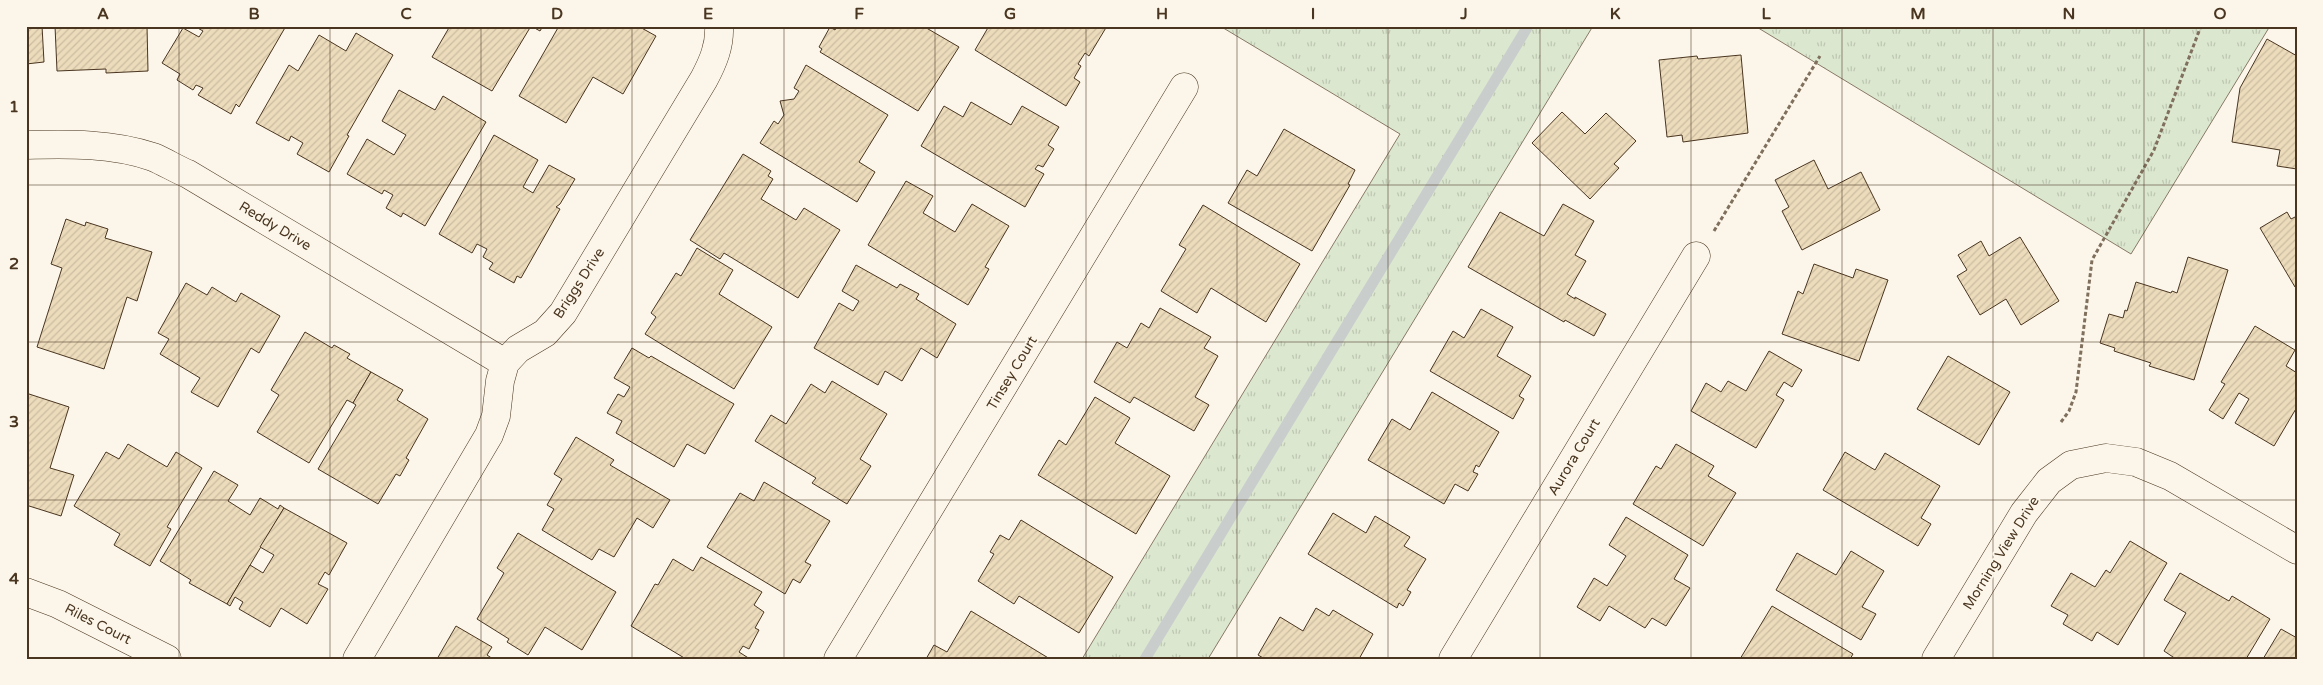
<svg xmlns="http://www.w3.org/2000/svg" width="2323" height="685" font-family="'Varela Round',sans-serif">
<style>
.park{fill:url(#park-tufts);stroke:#887966}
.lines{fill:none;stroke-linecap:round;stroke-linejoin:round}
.stream{stroke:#c9cecd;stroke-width:11}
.building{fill:url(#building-hatch);stroke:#4a3520}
.street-casing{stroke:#4a3520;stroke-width:29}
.path{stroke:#7f6f5c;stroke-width:3;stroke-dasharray:4 2.5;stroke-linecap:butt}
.street{stroke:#fbf6e9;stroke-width:28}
.grid{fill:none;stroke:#4a3520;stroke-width:1;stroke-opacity:0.55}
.labels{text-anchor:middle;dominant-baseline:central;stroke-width:4;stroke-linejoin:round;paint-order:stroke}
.street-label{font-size:14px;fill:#4a3520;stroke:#fbf6e9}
.neatline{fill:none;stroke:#4a3520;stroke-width:2}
.grid-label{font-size:16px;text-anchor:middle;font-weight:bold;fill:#4a3520}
</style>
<defs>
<pattern id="park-tufts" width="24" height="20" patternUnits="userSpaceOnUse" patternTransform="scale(1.25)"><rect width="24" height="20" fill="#dce7d0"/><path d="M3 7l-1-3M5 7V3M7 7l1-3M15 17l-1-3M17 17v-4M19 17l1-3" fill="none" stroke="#bec7b2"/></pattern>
<pattern id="building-hatch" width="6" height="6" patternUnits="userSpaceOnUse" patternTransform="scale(1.25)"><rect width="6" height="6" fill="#ecdcbc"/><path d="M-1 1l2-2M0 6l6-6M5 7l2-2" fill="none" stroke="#ccbda1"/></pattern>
</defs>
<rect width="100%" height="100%" fill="#fbf6e9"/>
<g class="park">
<path d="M 1220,26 L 1593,26 L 1208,659 L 1082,659 L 1400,134 Z"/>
<path d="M 1755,26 L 2270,26 L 2131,254 Z"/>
</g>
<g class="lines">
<path class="stream" d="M 1145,659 L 1528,26"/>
</g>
<g class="building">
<path d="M 26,26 L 42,26 L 44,62 L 26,64 Z"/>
<path d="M 55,26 L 147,26 L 148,71 L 106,73 L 106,69 L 57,71 Z"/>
<path d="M 194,26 L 286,26 L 239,107 L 236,104 L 231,114 L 198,95 L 203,88 L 196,85 L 193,90 L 177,80 L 180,74 L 162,63 L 183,28 L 199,37 L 203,31 Z"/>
<path d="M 450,26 L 531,26 L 492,91 L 432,57 Z"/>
<path d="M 531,26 L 543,26 L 540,31 Z"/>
<path d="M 559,26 L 638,26 L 656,36 L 623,94 L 593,77 L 566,123 L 519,96 Z"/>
<path d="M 837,26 L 923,26 L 959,47 L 918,111 L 820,52 L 822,49 L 819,47 L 830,27 L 835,30 Z"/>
<path d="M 989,26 L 1107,26 L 1089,56 L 1085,53 L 1078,64 L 1081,66 L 1074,78 L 1080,82 L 1066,106 L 975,50 Z"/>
<path d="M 356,33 L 393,55 L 347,135 L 349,136 L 329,172 L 297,154 L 303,143 L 291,136 L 289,141 L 256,123 L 289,65 L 298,71 L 319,35 L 346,51 Z"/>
<path d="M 2267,39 L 2297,56 L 2297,169 L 2277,166 L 2280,150 L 2232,142 L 2240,88 Z"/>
<path d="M 1741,55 L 1748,133 L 1683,142 L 1682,135 L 1667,137 L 1659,60 L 1697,56 L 1698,59 Z"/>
<path d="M 806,65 L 888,115 L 859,162 L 875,172 L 857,202 L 760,143 L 774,121 L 778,124 L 784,115 L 780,101 L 794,99 L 799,91 L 794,88 Z"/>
<path d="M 399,90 L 435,110 L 443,96 L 486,122 L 425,226 L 403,213 L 401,217 L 386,208 L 393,195 L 384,190 L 382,194 L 347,174 L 367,139 L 394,155 L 406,135 L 382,121 Z"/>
<path d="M 971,102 L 1011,125 L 1022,106 L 1059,127 L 1048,145 L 1054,149 L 1043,167 L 1038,165 L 1035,169 L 1044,174 L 1025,207 L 921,146 L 944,106 L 963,117 Z"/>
<path d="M 1562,112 L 1585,134 L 1606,113 L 1636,141 L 1614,164 L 1619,168 L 1590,199 L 1532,143 Z"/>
<path d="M 1284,129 L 1355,170 L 1348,184 L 1350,185 L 1312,251 L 1228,203 L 1247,170 L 1257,176 Z"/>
<path d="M 494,135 L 538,160 L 523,187 L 533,193 L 549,165 L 575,179 L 560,204 L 556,207 L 560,209 L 521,278 L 517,276 L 514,283 L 489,269 L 493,263 L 483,257 L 487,249 L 477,244 L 472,253 L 439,234 Z"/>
<path d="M 743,154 L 771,171 L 768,176 L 773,179 L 761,199 L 796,220 L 804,208 L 840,230 L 798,298 L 724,253 L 720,259 L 690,240 Z"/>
<path d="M 1814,160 L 1828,189 L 1861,172 L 1880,210 L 1802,250 L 1782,211 L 1789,207 L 1775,180 Z"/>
<path d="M 906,181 L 933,196 L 923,213 L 955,232 L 972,204 L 1009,226 L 985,267 L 989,269 L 968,305 L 868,245 Z"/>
<path d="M 1563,204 L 1594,221 L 1575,255 L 1586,261 L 1567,294 L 1575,299 L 1575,297 L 1606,314 L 1594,336 L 1565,320 L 1564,322 L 1468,267 L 1500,212 L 1544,236 Z"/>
<path d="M 1203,205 L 1300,264 L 1266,322 L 1211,288 L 1197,313 L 1161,291 L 1186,249 L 1179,245 Z"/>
<path d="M 2287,212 L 2291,219 L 2297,216 L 2297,286 L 2295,287 L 2260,228 Z"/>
<path d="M 66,219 L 85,226 L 86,222 L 108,229 L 105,238 L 152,252 L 137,301 L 127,297 L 104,369 L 37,347 L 62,268 L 51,264 Z"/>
<path d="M 2020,237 L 2059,301 L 2021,325 L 2006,299 L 1980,315 L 1957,276 L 1967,270 L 1958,255 L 1981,241 L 1989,256 Z"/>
<path d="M 697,248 L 733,270 L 719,294 L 772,327 L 734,389 L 645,334 L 656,317 L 651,313 L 676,273 L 681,276 Z"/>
<path d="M 2188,257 L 2228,270 L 2194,380 L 2149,366 L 2151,363 L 2114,351 L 2115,348 L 2100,343 L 2109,314 L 2123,318 L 2125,310 L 2127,311 L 2136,282 L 2171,293 L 2172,291 L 2177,293 Z"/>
<path d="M 1814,264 L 1853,278 L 1856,269 L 1888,280 L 1859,361 L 1782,334 L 1798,291 L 1803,294 Z"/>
<path d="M 856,265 L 897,288 L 900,284 L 919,294 L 916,299 L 956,324 L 937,358 L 921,348 L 902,381 L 885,371 L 878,385 L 814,348 L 839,303 L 853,311 L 859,301 L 842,291 Z"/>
<path d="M 186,283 L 207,295 L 212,287 L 236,302 L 241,293 L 280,316 L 259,353 L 251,348 L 218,407 L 191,392 L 200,378 L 160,354 L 169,339 L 158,333 Z"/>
<path d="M 1160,308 L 1211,337 L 1204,348 L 1218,356 L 1195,397 L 1209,405 L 1194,431 L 1134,397 L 1130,403 L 1094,382 L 1117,342 L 1127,348 L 1141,323 L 1149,328 Z"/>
<path d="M 1481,309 L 1513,327 L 1497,356 L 1531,376 L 1519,396 L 1524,399 L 1513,419 L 1430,371 L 1453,331 L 1464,338 Z"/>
<path d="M 2255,326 L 2295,350 L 2286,366 L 2297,373 L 2297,407 L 2274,446 L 2235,423 L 2249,399 L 2239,393 L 2223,419 L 2209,410 L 2225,384 L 2221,382 Z"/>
<path d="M 305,332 L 332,348 L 334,345 L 350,354 L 347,358 L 371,372 L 353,403 L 347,400 L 309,463 L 257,432 L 279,395 L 271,390 Z"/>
<path d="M 632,348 L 649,358 L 651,356 L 734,404 L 705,454 L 687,444 L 674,467 L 616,433 L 622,421 L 607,413 L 618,394 L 624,397 L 630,387 L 614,378 Z"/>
<path d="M 1769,351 L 1802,370 L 1792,387 L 1784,382 L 1776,395 L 1784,400 L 1756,448 L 1691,411 L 1706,383 L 1721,392 L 1728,381 L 1746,391 Z"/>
<path d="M 1948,356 L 2010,392 L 1979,445 L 1917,409 Z"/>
<path d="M 371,372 L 403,390 L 397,400 L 428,419 L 406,458 L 409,460 L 400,476 L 396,474 L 378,504 L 318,469 L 356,405 L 353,403 Z"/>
<path d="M 832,381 L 887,414 L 860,459 L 871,466 L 847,504 L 812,483 L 816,478 L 755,441 L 771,415 L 786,424 L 811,384 L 825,393 Z"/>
<path d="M 1432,392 L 1499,432 L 1479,467 L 1476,465 L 1473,472 L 1478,474 L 1468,491 L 1455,484 L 1444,504 L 1368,460 L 1392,419 L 1410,430 Z"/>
<path d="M 26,393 L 69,407 L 50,468 L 74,475 L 61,516 L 26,505 Z"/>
<path d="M 1095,397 L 1130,418 L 1115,443 L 1170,476 L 1136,534 L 1038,475 L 1059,440 L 1066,445 Z"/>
<path d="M 576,437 L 614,460 L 610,465 L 670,500 L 653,528 L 637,518 L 614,557 L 599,549 L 592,560 L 542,530 L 554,509 L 547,505 L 562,479 L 554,474 Z"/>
<path d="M 128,444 L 167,467 L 176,452 L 202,468 L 167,527 L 171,529 L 150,566 L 114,545 L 120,534 L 74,506 L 106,452 L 119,459 Z"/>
<path d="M 1676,444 L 1714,466 L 1708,476 L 1736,493 L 1703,546 L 1633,504 L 1656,466 L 1661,469 Z"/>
<path d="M 1845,452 L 1875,470 L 1885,453 L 1940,486 L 1921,518 L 1931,524 L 1918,546 L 1823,490 Z"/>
<path d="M 214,471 L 238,485 L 228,501 L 250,515 L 260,498 L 278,509 L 280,505 L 284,508 L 227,604 L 189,583 L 191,580 L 160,561 Z"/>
<path d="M 764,482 L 830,521 L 805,562 L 811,565 L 800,583 L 793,579 L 785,594 L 707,547 L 740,493 L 754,501 Z"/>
<path d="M 284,508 L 347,543 L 329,575 L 325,572 L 318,584 L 328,589 L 307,624 L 281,608 L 270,627 L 239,609 L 243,602 L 235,597 L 230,606 L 227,604 L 250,565 L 263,573 L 274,555 L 260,547 Z"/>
<path d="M 1333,513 L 1366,533 L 1375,516 L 1410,537 L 1404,546 L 1426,559 L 1407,590 L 1411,592 L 1403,606 L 1399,603 L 1397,608 L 1308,554 Z"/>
<path d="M 1626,517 L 1688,555 L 1674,579 L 1690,588 L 1666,626 L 1652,618 L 1645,628 L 1609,606 L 1600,621 L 1577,607 L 1594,578 L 1607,586 L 1626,556 L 1609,545 Z"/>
<path d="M 1021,520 L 1113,577 L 1079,633 L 1019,596 L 1014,604 L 978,581 L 994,554 L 990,552 L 1000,535 L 1009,540 Z"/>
<path d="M 518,533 L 616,592 L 582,650 L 545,627 L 528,655 L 507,642 L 509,639 L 477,619 L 504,573 L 497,568 Z"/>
<path d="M 2130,541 L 2167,563 L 2118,645 L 2097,632 L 2092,641 L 2063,624 L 2068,615 L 2051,606 L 2071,573 L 2095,587 L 2106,570 L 2110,573 Z"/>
<path d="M 1851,551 L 1884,571 L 1862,607 L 1876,614 L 1861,640 L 1776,590 L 1797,553 L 1836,575 Z"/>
<path d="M 701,557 L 762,592 L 754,605 L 764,612 L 755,628 L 759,630 L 749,649 L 743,646 L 739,652 L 750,659 L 686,659 L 631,626 L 655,584 L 658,585 L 673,559 L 693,571 Z"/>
<path d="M 2180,573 L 2229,601 L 2232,596 L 2270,619 L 2246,659 L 2176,659 L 2164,651 L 2186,613 L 2164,600 Z"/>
<path d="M 1772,606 L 1853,654 L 1850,659 L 1740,659 Z"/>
<path d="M 1316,608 L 1329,616 L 1333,610 L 1373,634 L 1359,659 L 1265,659 L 1258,655 L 1280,617 L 1303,631 Z"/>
<path d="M 971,611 L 1050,659 L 926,659 L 934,645 L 947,652 Z"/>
<path d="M 456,626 L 492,647 L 487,655 L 493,659 L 437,659 Z"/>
<path d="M 2281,629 L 2297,638 L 2297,659 L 2263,659 Z"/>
</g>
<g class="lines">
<g class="street-casing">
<g id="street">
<path d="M 26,145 C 69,144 112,143 153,157 C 165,162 176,169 188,174 L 505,363"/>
<path d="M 26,592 L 58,604 L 167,659"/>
<path d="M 357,659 L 489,435 L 496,416 L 500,381 L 505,363 L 518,349 L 545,333 L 563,313 L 704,79 C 713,62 720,46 719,26"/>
<path d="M 838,659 L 1184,87"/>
<path d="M 1453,659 L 1696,256"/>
<path d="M 1936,659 L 2024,513 L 2049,481 L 2071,465 L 2106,458 L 2136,462 L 2170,476 L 2297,550"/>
</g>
</g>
<g class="path">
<path d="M 1714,231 L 1820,56"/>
<path d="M 2061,422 L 2069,411 L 2076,392 L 2092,260 L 2154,150 L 2201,26"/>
</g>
<use href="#street" class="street"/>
</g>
<path class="grid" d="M 179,26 L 179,659M 330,26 L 330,659M 481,26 L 481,659M 632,26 L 632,659M 784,26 L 784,659M 935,26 L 935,659M 1086,26 L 1086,659M 1237,26 L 1237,659M 1388,26 L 1388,659M 1540,26 L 1540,659M 1691,26 L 1691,659M 1842,26 L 1842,659M 1993,26 L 1993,659M 2144,26 L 2144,659M 26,185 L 2297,185M 26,342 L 2297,342M 26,500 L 2297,500"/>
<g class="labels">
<g class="street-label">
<text transform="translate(275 226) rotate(31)">Reddy Drive</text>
<text transform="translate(579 283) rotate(-57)">Briggs Drive</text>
<text transform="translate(1012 373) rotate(-59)">Tinsey Court</text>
<text transform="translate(1574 457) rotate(-59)">Aurora Court</text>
<text transform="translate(2001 553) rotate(-58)">Morning View Drive</text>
<text transform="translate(98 624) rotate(27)">Riles Court</text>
</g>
</g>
<rect width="2323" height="685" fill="none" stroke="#fbf6e9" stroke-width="55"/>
<rect x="28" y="28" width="2268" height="630" class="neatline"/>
<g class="grid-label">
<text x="103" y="19">A</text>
<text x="254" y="19">B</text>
<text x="406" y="19">C</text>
<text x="557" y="19">D</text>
<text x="708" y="19">E</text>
<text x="859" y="19">F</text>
<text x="1010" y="19">G</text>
<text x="1162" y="19">H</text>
<text x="1313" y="19">I</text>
<text x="1464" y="19">J</text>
<text x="1615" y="19">K</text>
<text x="1766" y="19">L</text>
<text x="1918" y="19">M</text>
<text x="2069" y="19">N</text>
<text x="2220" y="19">O</text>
<text x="14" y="112">1</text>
<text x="14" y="269">2</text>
<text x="14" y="427">3</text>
<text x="14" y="584">4</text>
</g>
</svg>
